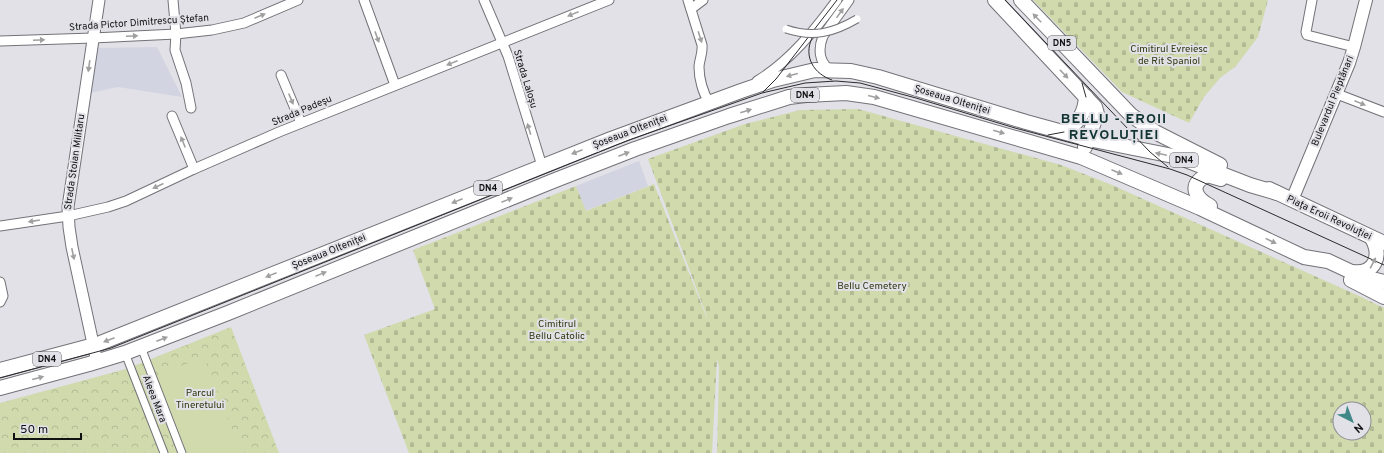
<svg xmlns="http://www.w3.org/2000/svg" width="1384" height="453" font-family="Overpass,sans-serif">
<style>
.built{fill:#d2d4e1}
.cemetery{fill:url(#cemetery-stones);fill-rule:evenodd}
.park{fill:url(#park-crowns)}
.pitch{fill:#d0daad}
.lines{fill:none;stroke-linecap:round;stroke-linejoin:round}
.pedestrian-casing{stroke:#727278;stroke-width:9}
.minor-casing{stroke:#727278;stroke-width:11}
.tertiary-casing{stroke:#727278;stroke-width:13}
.secondary-casing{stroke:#727278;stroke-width:14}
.primary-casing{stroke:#727278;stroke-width:16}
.pedestrian{stroke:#fff;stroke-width:7}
.minor{stroke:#fff;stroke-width:9}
.tertiary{stroke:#fff;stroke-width:11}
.secondary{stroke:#fff;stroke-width:12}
.primary{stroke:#fff;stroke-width:14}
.tram{stroke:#2a2b2e;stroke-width:1}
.pedestrian-bridge-casing{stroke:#727278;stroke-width:9;stroke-linecap:butt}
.pedestrian-bridge{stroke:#fff;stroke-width:7}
.oneway{fill:#a0a0a1}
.labels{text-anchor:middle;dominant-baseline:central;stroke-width:4;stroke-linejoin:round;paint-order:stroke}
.shield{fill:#e1e1e7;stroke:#4f5053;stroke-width:1}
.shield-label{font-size:9px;font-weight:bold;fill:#111214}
.street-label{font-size:10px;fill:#111214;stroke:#e1e1e7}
.park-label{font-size:10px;fill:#30370f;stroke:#e1e1e7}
.district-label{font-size:14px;font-weight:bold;letter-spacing:1px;fill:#113433;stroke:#e1e1e7}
</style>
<defs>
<pattern id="cemetery-stones" width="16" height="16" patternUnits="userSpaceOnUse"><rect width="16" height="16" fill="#d0daad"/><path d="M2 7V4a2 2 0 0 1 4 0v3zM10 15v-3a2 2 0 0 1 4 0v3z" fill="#b2ba94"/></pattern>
<pattern id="park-crowns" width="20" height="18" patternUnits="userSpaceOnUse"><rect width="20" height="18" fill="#d0daad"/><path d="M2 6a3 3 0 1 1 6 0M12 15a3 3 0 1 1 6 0" fill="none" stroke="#b2ba94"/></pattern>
</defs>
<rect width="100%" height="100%" fill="#e1e1e7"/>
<g class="built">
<path d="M 157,47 L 182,97 L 118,87 L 90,93 L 96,48 Z"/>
<path d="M 639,161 L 648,186 L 585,211 L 576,186 Z"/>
</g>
<g class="cemetery">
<path d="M 1033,0 L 1268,0 L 1258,37 L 1236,66 L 1220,78 L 1204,97 L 1189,123 L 1122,92 Z"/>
<path d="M 858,109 L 1061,165 L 1112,185 L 1357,295 L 1384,308 L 1384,453 L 717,453 L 719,367 L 717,359 L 712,453 L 409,453 L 364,335 L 435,309 L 413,250 L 576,186 L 586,211 L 654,184 L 708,321 L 706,314 L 648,159 L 745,124 L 800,110 ZM 1340,409 L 1364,409 L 1364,433 L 1340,433 Z"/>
</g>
<path class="park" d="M 231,327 L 279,453 L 0,453 L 0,403 L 126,369 Z"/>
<path class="pitch" d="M 204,357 L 241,453 L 186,453 L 156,376 Z"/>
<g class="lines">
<g class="pedestrian-casing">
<g id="pedestrian">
<path d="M 141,347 L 182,453"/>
<path d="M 125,353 L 164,453"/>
</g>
</g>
<g class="minor-casing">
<g id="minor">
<path d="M 173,0 L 176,34 L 175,50 L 186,83 L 191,108"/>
<path d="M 364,0 L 395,85"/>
<path d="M 484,0 L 508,56 L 542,166"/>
<path d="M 688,0 L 702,45 C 703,54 699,60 699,67 C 699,79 703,93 709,102"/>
<path d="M 1312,0 L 1306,32 L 1307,35 L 1354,47"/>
<path d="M 691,9 L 703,0"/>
<path d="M 0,41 L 93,38 L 176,34 L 212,30 L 244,23 L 298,0"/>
<path d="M 830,70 C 819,62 818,49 823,36 L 849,0"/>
<path d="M 281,75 L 301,123"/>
<path d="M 757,81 C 789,62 815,30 837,0"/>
<path d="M 1337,94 L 1384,112"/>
<path d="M 172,116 L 194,169"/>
<path d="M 0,226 L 68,216 L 108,207 L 126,201 L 194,169 L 279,132 L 609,0"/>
<path d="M 0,282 L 3,296 L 0,302"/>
</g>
</g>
<g class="tertiary-casing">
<path id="tertiary" d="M 97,362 L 72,247 L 69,227 L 68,207 L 99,0"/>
</g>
<g class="secondary-casing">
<path id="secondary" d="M 1292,200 L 1349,63 L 1354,47 L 1366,0"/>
</g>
<g class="primary-casing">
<g id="primary">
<path d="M 995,0 L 1095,107 L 1097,114 L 1085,147"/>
<path d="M 1021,0 L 1131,115 L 1155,132 L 1220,165"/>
<path d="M 1064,132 C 1078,123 1085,114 1086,97"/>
<path d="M 1269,189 L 1384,243"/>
<path d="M 1210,206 C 1195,198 1188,185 1207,175 L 1221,179"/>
<path d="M 1352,272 C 1375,275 1382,256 1372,238"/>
<path d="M 1351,280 L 1384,297"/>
<path d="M 0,370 L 98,344 L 611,139 L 741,91 L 773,80 L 815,70 L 851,71 L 878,77 L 1026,122 L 1088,139 L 1178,157 L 1250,185 L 1277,193"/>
<path d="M 0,388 L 89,364 L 125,353 L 228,313 L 553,181 L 635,149 L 729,116 L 789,97 L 806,95 L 846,93 L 874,97 L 1081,157 L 1200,208 L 1304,257 L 1328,261 L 1360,276 L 1384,282"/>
</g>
</g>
<use href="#pedestrian" class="pedestrian"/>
<use href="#minor" class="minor"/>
<use href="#tertiary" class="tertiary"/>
<use href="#secondary" class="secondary"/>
<use href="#primary" class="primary"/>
<g class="tram">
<path d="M 1005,0 L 1150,152 L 1168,167"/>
<path d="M 812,38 C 803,57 814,74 832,80"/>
<path d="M 1082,83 L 1086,97"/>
<path d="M 763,92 L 776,79 L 837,0"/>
<path d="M 1048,135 L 1064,132"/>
<path d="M 0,378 L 111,348 L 629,140 L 762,93 L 805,83 L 836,81 L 860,83 L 916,98 L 1015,128 L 1170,169 L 1187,175 L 1384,265"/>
</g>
<g class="pedestrian-bridge-casing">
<path id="pedestrian-bridge" d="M 786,29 C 813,38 833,33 857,19"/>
</g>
<use href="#pedestrian-bridge" class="pedestrian-bridge"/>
</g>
<defs><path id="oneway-solid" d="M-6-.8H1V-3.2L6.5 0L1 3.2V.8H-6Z"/></defs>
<g class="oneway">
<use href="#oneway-solid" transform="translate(840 13) rotate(-54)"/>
<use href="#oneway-solid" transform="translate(573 14) rotate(158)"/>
<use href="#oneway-solid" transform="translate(260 16) rotate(-23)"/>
<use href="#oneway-solid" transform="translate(1037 18) rotate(-134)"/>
<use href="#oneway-solid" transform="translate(132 36) rotate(-3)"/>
<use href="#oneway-solid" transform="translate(377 37) rotate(70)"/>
<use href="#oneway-solid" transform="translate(700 37) rotate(72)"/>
<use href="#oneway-solid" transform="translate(39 40) rotate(-2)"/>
<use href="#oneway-solid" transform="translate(452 63) rotate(158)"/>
<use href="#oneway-solid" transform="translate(89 66) rotate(98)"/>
<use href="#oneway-solid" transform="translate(1064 74) rotate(46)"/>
<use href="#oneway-solid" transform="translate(792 75) rotate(165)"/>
<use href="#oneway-solid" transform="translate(874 97) rotate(14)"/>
<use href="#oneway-solid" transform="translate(291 99) rotate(67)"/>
<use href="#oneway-solid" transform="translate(1360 103) rotate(22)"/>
<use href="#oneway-solid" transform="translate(746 111) rotate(-18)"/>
<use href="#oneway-solid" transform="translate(529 129) rotate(-107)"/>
<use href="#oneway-solid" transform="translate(999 132) rotate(16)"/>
<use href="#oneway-solid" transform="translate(183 142) rotate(-112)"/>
<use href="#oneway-solid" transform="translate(577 152) rotate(159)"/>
<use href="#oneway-solid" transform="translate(624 154) rotate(-21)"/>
<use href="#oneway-solid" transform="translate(1161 154) rotate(-168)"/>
<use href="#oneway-solid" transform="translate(1117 172) rotate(23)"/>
<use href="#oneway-solid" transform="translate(158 186) rotate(155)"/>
<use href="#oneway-solid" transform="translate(507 200) rotate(-22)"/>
<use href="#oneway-solid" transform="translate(457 201) rotate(158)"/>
<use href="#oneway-solid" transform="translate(34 221) rotate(171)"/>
<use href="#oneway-solid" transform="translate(1271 241) rotate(26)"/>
<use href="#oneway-solid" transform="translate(73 254) rotate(78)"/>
<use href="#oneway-solid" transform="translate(1373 263) rotate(-62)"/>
<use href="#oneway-solid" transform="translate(321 274) rotate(-22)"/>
<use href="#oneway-solid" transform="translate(271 275) rotate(158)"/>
<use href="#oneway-solid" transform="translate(162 339) rotate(-21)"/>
<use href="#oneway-solid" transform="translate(109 340) rotate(159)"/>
<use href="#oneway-solid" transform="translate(38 378) rotate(-15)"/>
</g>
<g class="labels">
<g class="shield">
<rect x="1048" y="36" width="28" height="14" rx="3"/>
<rect x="791" y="88" width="28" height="14" rx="3"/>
<rect x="1170" y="153" width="28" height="14" rx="3"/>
<rect x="474" y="181" width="28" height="14" rx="3"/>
<rect x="33" y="352" width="28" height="14" rx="3"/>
</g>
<g class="shield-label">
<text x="1062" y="43">DN5</text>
<text x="805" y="95">DN4</text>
<text x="1184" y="160">DN4</text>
<text x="488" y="188">DN4</text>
<text x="47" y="359">DN4</text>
</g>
<g class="street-label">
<text transform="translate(139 23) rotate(-4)">Strada Pictor Dimitrescu Ștefan</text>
<text transform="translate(525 79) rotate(73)">Strada Laloșu</text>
<text transform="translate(952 100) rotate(17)">Șoseaua Olteniței</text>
<text transform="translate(1333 101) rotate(-68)">Bulevardul Pieptănari</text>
<text transform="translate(302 111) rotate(-23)">Strada Padeșu</text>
<text transform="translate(630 132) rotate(-21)">Șoseaua Olteniței</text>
<text transform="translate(75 162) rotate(-82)">Strada Stoian Militaru</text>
<text transform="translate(1329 218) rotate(25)">Piața Eroii Revoluției</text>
<text transform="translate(329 252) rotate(-22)">Șoseaua Olteniței</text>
<text transform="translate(154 399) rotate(69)">Aleea Mara</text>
</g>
<g class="park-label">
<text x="1169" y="49">Cimitirul Evreiesc<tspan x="1169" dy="12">de Rit Spaniol</tspan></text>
<text x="872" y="286">Bellu Cemetery</text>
<text x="557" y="324">Cimitirul<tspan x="557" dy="12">Bellu Catolic</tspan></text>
<text x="200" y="393">Parcul<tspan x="200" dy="12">Tineretului</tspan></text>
</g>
<g class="district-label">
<text x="1114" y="119">BELLU - EROII<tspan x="1114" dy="16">REVOLUȚIEI</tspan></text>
</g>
</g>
<g transform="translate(1352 421) rotate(138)"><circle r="19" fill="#e1e1e7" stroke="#8e8e93"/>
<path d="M0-3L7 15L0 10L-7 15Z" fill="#408887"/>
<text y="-6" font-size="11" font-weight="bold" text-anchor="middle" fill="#111214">N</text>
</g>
<path d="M14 433v6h67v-6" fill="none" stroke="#111214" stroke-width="2"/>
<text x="20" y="433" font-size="12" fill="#111214" stroke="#e1e1e7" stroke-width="3" paint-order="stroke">50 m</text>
</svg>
